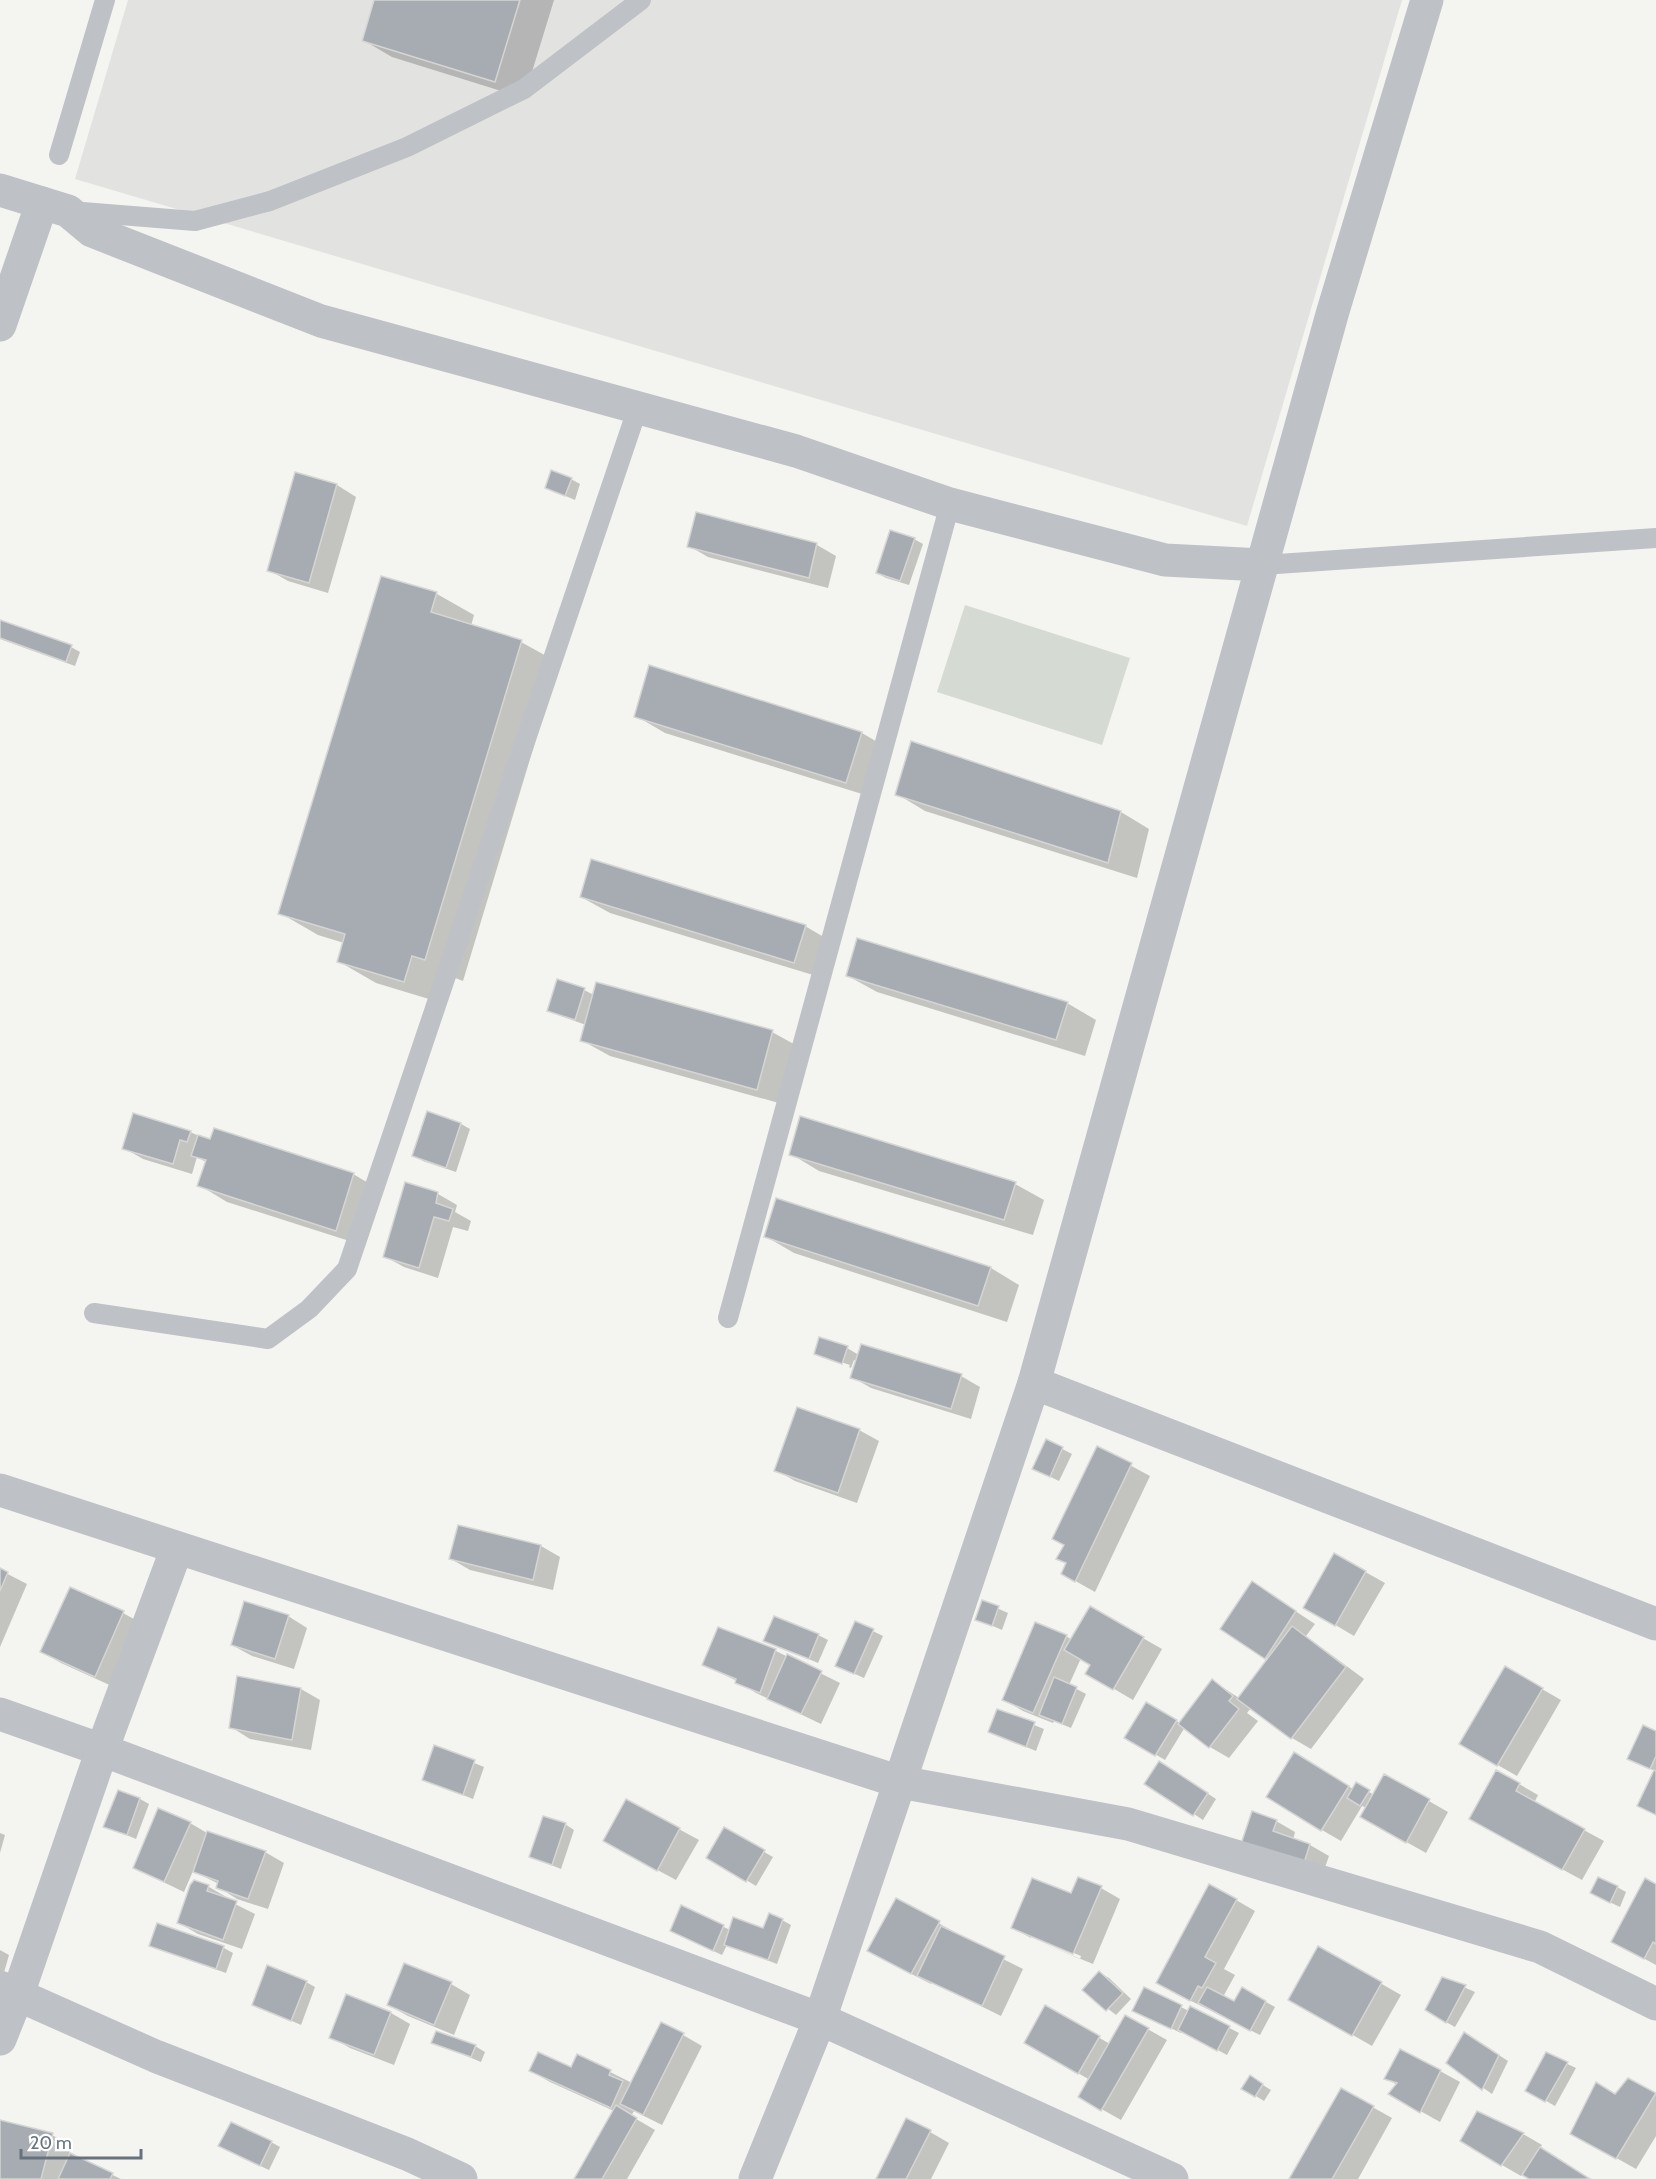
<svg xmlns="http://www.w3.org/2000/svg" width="1656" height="2179" font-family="Cabin,sans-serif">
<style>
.built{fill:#e2e3e1}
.green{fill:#d5dbd2}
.shadow{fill:#0003}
.building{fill:#a6acb1;stroke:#d5d5d4;stroke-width:1.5}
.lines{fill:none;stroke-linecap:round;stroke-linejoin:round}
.service{stroke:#bec1c5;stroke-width:20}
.minor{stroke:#bec1c5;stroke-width:33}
</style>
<rect width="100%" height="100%" fill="#f4f4f1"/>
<path class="built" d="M 128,0 L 1402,0 L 1247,526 L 75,179 Z"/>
<path class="green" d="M 965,605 L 1130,658 L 1102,745 L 937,692 Z"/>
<g class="shadow">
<path d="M 376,0 L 554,0 L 524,98 L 392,57 L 363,40 Z"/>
<path d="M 296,474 L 337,485 L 356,497 L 328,593 L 288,581 L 269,570 Z"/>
<path d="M 571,479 L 580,484 L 575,500 L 547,488 Z"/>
<path d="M 914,539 L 923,544 L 909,585 L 886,578 L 877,573 Z"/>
<path d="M 817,545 L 836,556 L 828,588 L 708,557 L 689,546 Z"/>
<path d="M 382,577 L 437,594 L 474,615 L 471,626 L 521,642 L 559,663 L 463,981 L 450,976 L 442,1003 L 376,983 L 338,961 L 344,943 L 318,935 L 280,913 Z"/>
<path d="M 0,622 L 71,647 L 80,652 L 75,666 L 0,639 Z"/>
<path d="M 650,667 L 862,733 L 891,750 L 875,798 L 665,733 L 636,716 Z"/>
<path d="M 897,794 L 1121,812 L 1149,829 L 1137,878 L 925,811 Z"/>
<path d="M 581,897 L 805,926 L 834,943 L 823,978 L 610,913 Z"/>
<path d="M 848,976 L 1067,1003 L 1096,1020 L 1085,1056 L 877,992 Z"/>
<path d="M 584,990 L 594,995 L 772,1032 L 801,1048 L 786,1105 L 610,1056 L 581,1040 L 586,1025 L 558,1015 L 549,1010 Z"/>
<path d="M 461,1124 L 470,1129 L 456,1172 L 423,1161 L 414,1156 Z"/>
<path d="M 190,1132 L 211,1141 L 353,1174 L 382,1191 L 365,1246 L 227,1202 L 199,1185 L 206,1162 L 197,1157 L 192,1174 L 143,1159 L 124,1148 Z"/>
<path d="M 791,1154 L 1015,1184 L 1044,1200 L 1033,1235 L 819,1171 Z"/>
<path d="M 406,1184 L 438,1194 L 457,1205 L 455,1212 L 471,1221 L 468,1231 L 453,1227 L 438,1278 L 404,1267 L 384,1256 Z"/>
<path d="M 777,1200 L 991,1268 L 1019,1285 L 1007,1322 L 794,1253 L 765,1236 Z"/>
<path d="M 847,1348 L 859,1355 L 961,1376 L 980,1387 L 971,1419 L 871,1388 L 852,1377 L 857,1361 L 854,1360 L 851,1368 L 849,1367 L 850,1365 L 823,1356 L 823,1358 L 816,1354 Z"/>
<path d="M 859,1430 L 879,1441 L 857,1503 L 795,1481 L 776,1470 Z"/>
<path d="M 1047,1441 L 1072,1454 L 1059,1481 L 1034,1469 Z"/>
<path d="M 1098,1448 L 1150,1476 L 1095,1592 L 1063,1574 L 1068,1564 L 1065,1545 Z"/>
<path d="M 541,1546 L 560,1557 L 553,1590 L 470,1570 L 451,1559 Z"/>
<path d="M 1335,1555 L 1385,1583 L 1354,1636 L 1305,1607 Z"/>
<path d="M 0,1570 L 27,1584 L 0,1647 Z"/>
<path d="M 70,1589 L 123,1613 L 143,1624 L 114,1687 L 61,1663 L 42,1652 Z"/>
<path d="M 1271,1595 L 1315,1624 L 1306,1636 L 1364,1679 L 1311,1749 L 1292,1738 L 1251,1708 L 1247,1713 L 1258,1721 L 1229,1758 L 1210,1747 L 1185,1727 L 1165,1760 L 1126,1737 L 1147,1704 L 1180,1723 L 1213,1681 L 1239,1698 L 1269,1659 L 1222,1629 Z"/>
<path d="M 983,1602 L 1008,1613 L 1002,1630 L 977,1619 Z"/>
<path d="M 1090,1608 L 1162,1649 L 1133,1700 L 1087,1673 L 1092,1664 L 1081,1658 L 1069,1685 L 1086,1694 L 1071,1728 L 1054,1721 L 1053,1723 L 1023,1711 L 1004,1700 L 1066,1636 L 1072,1640 Z"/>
<path d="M 288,1616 L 307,1628 L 294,1669 L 252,1656 L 232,1645 Z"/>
<path d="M 856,1623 L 883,1636 L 864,1678 L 846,1670 Z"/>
<path d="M 719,1629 L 776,1651 L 840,1683 L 821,1724 L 756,1693 L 737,1681 L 704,1665 Z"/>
<path d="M 818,1635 L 828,1640 L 818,1663 L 765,1640 Z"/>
<path d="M 1505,1668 L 1561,1700 L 1517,1776 L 1461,1744 Z"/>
<path d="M 301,1689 L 320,1700 L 311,1750 L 250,1739 L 231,1727 Z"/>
<path d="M 998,1711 L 1044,1729 L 1036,1751 L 990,1732 Z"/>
<path d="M 1656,1733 L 1656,1815 L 1639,1806 L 1655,1771 L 1638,1763 Z"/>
<path d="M 435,1747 L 484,1767 L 473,1799 L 423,1779 Z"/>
<path d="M 1314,1765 L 1353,1789 L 1356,1784 L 1374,1795 L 1385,1776 L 1448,1812 L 1426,1853 L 1362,1817 L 1367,1808 L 1362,1806 L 1341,1841 L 1322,1830 Z"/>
<path d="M 1169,1768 L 1216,1799 L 1203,1820 L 1194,1814 Z"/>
<path d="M 1519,1784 L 1538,1795 L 1534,1803 L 1604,1841 L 1582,1880 L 1490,1830 Z"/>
<path d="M 140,1799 L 149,1804 L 136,1839 L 105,1826 Z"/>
<path d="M 627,1801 L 699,1840 L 676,1880 L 624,1852 Z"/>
<path d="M 1276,1821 L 1295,1832 L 1293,1840 L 1310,1845 L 1329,1856 L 1322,1876 L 1262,1855 Z"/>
<path d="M 190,1823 L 207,1833 L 265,1852 L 284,1863 L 268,1909 L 237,1899 L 218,1887 L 219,1884 L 193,1871 L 184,1892 L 134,1868 Z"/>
<path d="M 565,1824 L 574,1830 L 561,1869 L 531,1857 Z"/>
<path d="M 724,1829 L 773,1857 L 756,1886 L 708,1857 Z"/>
<path d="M 0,1833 L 5,1835 L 0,1853 Z"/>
<path d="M 195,1882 L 209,1887 L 228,1898 L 227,1900 L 255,1914 L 242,1949 L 198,1934 L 179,1923 Z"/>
<path d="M 1656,1885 L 1656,1965 L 1632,1952 Z"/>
<path d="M 1617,1887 L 1626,1892 L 1620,1907 L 1601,1898 Z"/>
<path d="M 1101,1888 L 1120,1899 L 1093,1964 L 1032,1939 L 1080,1959 L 1081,1956 L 1031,1935 L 1031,1938 L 1013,1928 L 1072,1895 Z"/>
<path d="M 897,1900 L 958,1934 L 957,1936 L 1023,1969 L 1001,2016 L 932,1982 L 931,1984 L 888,1962 Z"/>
<path d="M 1236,1900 L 1255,1911 L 1224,1969 L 1235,1975 L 1223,1997 L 1234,2003 L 1242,1989 L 1275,2007 L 1260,2035 L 1177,1994 Z"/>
<path d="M 682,1907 L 730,1930 L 764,1930 L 782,1920 L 791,1925 L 777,1964 L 727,1945 L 722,1955 L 681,1936 Z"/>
<path d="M 158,1925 L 224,1948 L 233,1953 L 226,1973 L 160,1950 L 151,1945 Z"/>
<path d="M 1319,1948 L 1401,1995 L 1372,2046 L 1290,1999 Z"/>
<path d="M 0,1950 L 9,1955 L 3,1976 L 0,1975 Z"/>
<path d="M 1100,1973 L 1109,1978 L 1131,1999 L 1116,2015 L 1084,1990 Z"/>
<path d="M 1443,1978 L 1475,1992 L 1455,2027 L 1446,2022 Z"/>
<path d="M 306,1982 L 315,1987 L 301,2025 L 254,2004 Z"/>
<path d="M 451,1984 L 470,1995 L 454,2035 L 408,2016 L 388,2005 Z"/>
<path d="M 1144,1989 L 1189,2011 L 1191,2008 L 1239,2033 L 1227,2055 L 1182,2031 L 1181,2033 L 1143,2015 Z"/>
<path d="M 347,1996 L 391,2013 L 410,2024 L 394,2065 L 350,2048 L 331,2037 Z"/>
<path d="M 1046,2007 L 1110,2044 L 1126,2017 L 1167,2040 L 1121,2120 L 1080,2097 L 1090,2080 L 1026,2043 Z"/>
<path d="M 683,2035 L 702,2046 L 662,2125 L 634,2111 L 631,2116 L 655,2130 L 627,2179 L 575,2179 L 614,2111 L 550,2082 L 531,2071 L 572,2069 L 578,2056 L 632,2083 Z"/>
<path d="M 1474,2039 L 1508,2061 L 1492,2094 L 1448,2063 Z"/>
<path d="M 433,2042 L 475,2046 L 485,2052 L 481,2062 Z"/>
<path d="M 1546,2054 L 1576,2068 L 1555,2106 L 1527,2090 Z"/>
<path d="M 1440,2071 L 1460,2082 L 1440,2122 L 1390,2094 L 1397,2085 L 1386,2078 Z"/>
<path d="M 1250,2077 L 1271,2090 L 1264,2101 L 1243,2088 Z"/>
<path d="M 1628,2080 L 1656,2095 L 1656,2136 L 1636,2169 L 1572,2133 L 1616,2095 Z"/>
<path d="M 1342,2090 L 1392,2118 L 1358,2179 L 1291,2179 Z"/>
<path d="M 0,2121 L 52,2135 L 71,2146 L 69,2154 L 121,2179 L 0,2179 Z"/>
<path d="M 930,2132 L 949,2143 L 931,2179 L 877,2179 Z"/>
<path d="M 1523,2134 L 1542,2145 L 1540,2148 L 1589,2179 L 1532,2179 L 1523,2173 L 1521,2176 L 1502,2165 Z"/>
<path d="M 271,2142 L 280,2147 L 269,2170 L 229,2151 Z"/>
</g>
<g class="building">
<path d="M 374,0 L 520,0 L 495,82 L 362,41 Z"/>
<path d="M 551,470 L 572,478 L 565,496 L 545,488 Z"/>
<path d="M 295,472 L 337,484 L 309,583 L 267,571 Z"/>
<path d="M 696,512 L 817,543 L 809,578 L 687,547 Z"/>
<path d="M 890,530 L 915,538 L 900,581 L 876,573 Z"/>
<path d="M 381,576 L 437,592 L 431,612 L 522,640 L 425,960 L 412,956 L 404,982 L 337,962 L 345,934 L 278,914 Z"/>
<path d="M 0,620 L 72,645 L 66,662 L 0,638 Z"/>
<path d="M 649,665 L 862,732 L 846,783 L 634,717 Z"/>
<path d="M 911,741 L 1121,811 L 1108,863 L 895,795 Z"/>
<path d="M 591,859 L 806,925 L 794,963 L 580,897 Z"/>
<path d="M 857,938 L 1068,1002 L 1056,1040 L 846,976 Z"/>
<path d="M 557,979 L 585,988 L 575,1020 L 547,1011 Z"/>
<path d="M 596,982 L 773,1030 L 757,1090 L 580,1041 Z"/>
<path d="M 427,1111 L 461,1123 L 446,1168 L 412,1156 Z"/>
<path d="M 133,1113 L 191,1131 L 187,1142 L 180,1140 L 173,1164 L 122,1149 Z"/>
<path d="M 800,1116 L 1016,1182 L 1004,1220 L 789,1155 Z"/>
<path d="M 214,1128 L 354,1173 L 336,1231 L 197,1186 L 206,1160 L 191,1156 L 198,1135 L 210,1139 Z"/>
<path d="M 405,1182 L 438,1192 L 436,1203 L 453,1209 L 449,1221 L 434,1217 L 419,1268 L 383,1257 Z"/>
<path d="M 776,1198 L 991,1267 L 978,1306 L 764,1237 Z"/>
<path d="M 819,1337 L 848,1346 L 842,1364 L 814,1354 Z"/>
<path d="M 861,1344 L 962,1374 L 951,1409 L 850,1378 Z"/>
<path d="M 797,1407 L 860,1429 L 838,1493 L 774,1471 Z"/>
<path d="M 1046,1439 L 1063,1447 L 1050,1477 L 1032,1469 Z"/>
<path d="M 1097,1446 L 1132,1463 L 1075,1582 L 1061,1574 L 1066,1563 L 1056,1559 L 1064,1545 L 1052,1539 Z"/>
<path d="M 458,1525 L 541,1545 L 533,1580 L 449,1559 Z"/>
<path d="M 1334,1553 L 1366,1571 L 1335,1626 L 1303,1608 Z"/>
<path d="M 0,1568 L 8,1572 L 0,1591 Z"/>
<path d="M 1252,1581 L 1296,1611 L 1265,1659 L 1220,1629 Z"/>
<path d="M 70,1587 L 124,1611 L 95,1677 L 40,1652 Z"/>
<path d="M 982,1600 L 999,1606 L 992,1626 L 975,1620 Z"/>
<path d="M 244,1601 L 289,1615 L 275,1659 L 231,1645 Z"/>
<path d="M 1090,1606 L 1144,1637 L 1113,1690 L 1085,1674 L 1090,1665 L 1064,1650 Z"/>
<path d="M 774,1616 L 819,1634 L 809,1659 L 763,1641 Z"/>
<path d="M 855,1621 L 874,1629 L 854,1674 L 835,1666 Z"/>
<path d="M 1035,1622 L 1067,1635 L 1033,1713 L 1002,1700 Z"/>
<path d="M 1292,1626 L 1346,1667 L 1291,1739 L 1237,1699 Z"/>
<path d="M 718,1627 L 776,1649 L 760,1693 L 735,1683 L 736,1679 L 702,1665 Z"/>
<path d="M 787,1654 L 822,1671 L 801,1714 L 767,1699 Z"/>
<path d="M 1505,1666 L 1543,1688 L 1497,1766 L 1459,1744 Z"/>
<path d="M 237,1676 L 301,1688 L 292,1740 L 229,1728 Z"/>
<path d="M 1054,1677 L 1077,1687 L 1062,1724 L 1039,1715 Z"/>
<path d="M 1212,1679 L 1233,1696 L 1229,1701 L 1239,1709 L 1209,1748 L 1178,1724 Z"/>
<path d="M 1146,1702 L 1177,1720 L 1155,1756 L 1124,1738 Z"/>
<path d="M 997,1709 L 1035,1722 L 1026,1747 L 988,1732 Z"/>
<path d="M 1643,1725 L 1656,1731 L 1656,1756 L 1650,1769 L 1627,1759 Z"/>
<path d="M 434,1745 L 475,1760 L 463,1795 L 422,1780 Z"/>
<path d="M 1294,1752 L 1349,1786 L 1321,1831 L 1266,1797 Z"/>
<path d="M 1159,1761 L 1208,1793 L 1193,1816 L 1144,1784 Z"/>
<path d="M 1496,1770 L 1520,1783 L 1516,1791 L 1585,1829 L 1562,1870 L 1469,1819 Z"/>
<path d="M 1654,1770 L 1656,1771 L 1656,1815 L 1637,1806 Z"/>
<path d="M 1384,1774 L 1430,1799 L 1406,1843 L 1360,1817 Z"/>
<path d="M 1356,1782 L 1370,1790 L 1360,1806 L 1347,1798 Z"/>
<path d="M 118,1790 L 140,1798 L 127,1835 L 103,1827 Z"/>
<path d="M 626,1799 L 680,1828 L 657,1871 L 603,1841 Z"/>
<path d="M 158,1808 L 191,1822 L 164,1882 L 133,1868 Z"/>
<path d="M 1252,1811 L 1277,1820 L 1273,1831 L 1310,1844 L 1303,1866 L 1241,1844 Z"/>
<path d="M 543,1816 L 566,1823 L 552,1865 L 529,1857 Z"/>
<path d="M 724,1827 L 765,1850 L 746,1882 L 706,1858 Z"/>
<path d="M 207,1831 L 266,1851 L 248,1899 L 216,1888 L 218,1881 L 193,1872 Z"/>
<path d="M 1078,1877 L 1102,1886 L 1073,1954 L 1011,1928 L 1032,1878 L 1071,1893 Z"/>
<path d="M 1598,1877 L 1618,1886 L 1610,1903 L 1590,1893 Z"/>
<path d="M 1645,1878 L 1656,1884 L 1656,1944 L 1653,1942 L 1644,1959 L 1611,1942 Z"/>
<path d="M 194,1880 L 209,1885 L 207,1891 L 237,1901 L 223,1940 L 177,1923 L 190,1885 Z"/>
<path d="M 1209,1884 L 1237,1899 L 1205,1957 L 1216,1963 L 1202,1988 L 1198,1986 L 1190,2001 L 1156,1983 Z"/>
<path d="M 896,1898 L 940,1921 L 911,1974 L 867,1951 Z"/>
<path d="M 681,1905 L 724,1925 L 713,1951 L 670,1931 Z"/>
<path d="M 769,1913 L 783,1919 L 768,1960 L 724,1945 L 733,1917 L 763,1928 Z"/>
<path d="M 157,1923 L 224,1946 L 216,1969 L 149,1946 Z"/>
<path d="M 941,1926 L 1005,1956 L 982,2006 L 917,1976 Z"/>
<path d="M 1318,1946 L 1382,1982 L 1352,2036 L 1288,2000 Z"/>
<path d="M 404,1963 L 452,1982 L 434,2025 L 387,2005 Z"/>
<path d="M 267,1965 L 307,1981 L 291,2021 L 252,2005 Z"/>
<path d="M 1099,1971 L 1123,1993 L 1106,2011 L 1082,1990 Z"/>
<path d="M 1442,1977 L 1466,1985 L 1446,2023 L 1425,2010 Z"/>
<path d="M 1144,1987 L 1182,2005 L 1171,2029 L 1132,2011 Z"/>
<path d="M 1207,1987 L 1234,2001 L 1242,1987 L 1266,2001 L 1250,2031 L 1198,2003 Z"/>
<path d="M 346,1994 L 391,2012 L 374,2055 L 329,2038 Z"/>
<path d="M 1045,2005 L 1100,2036 L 1078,2074 L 1024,2043 Z"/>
<path d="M 1190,2006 L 1230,2026 L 1217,2051 L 1178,2030 Z"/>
<path d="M 1125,2015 L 1149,2028 L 1101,2111 L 1078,2097 Z"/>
<path d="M 661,2022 L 684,2033 L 643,2115 L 620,2104 Z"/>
<path d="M 436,2031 L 476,2045 L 471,2057 L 431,2043 Z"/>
<path d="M 1464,2032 L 1499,2055 L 1482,2090 L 1446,2063 Z"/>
<path d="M 1400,2049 L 1441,2070 L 1420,2113 L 1388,2094 L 1397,2083 L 1384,2079 Z"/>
<path d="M 538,2052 L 571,2067 L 577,2054 L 611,2070 L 609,2075 L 623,2081 L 611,2108 L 529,2071 Z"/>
<path d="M 1546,2052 L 1568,2062 L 1545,2102 L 1525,2091 Z"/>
<path d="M 1250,2075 L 1263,2084 L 1255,2097 L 1241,2089 Z"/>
<path d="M 1628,2078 L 1656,2093 L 1616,2159 L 1570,2134 L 1596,2082 L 1615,2094 Z"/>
<path d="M 1341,2088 L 1374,2106 L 1332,2179 L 1289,2179 Z"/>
<path d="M 616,2105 L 637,2118 L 602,2179 L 574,2179 Z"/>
<path d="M 1477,2111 L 1524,2133 L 1501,2166 L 1460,2141 Z"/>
<path d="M 906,2118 L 931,2130 L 906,2179 L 876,2179 Z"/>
<path d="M 0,2120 L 53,2133 L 41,2179 L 0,2179 Z"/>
<path d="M 231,2122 L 272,2141 L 260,2166 L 218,2146 Z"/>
<path d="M 1540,2147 L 1590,2179 L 1529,2179 L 1522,2175 Z"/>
<path d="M 70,2153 L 113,2173 L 110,2179 L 58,2179 Z"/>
</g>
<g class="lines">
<g class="service">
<path d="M 59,155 L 105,0"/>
<path d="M 70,211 L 195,221 L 270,201 L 407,147 L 524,89 L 641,0"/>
<path d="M 1262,565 L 1656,538"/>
<path d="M 94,1313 L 268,1339 L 309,1309 L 347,1269 L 638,407"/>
<path d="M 728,1318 L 950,504"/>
</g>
<g class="minor">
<path d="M 0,190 L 68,211 L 92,231 L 321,321 L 796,451 L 950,504 L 1165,560 L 1262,565"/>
<path d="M 0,325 L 42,203"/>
<path d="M 1034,1383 L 1656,1624"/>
<path d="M 0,1490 L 900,1782 L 1128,1824 L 1540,1947 L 1656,2004"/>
<path d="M 0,1714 L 102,1750 L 820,2019 L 1172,2179"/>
<path d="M 0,1987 L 155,2056 L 407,2154 L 461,2179"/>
<path d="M 0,2039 L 18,1994 L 102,1750 L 177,1548"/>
<path d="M 755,2179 L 820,2019 L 1034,1383 L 1333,311 L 1427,0"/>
</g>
</g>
<path d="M21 2149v9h120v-9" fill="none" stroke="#66737f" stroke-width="3"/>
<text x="30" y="2149" font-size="18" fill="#66737f" stroke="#ffffff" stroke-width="4.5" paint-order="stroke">20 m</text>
</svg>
